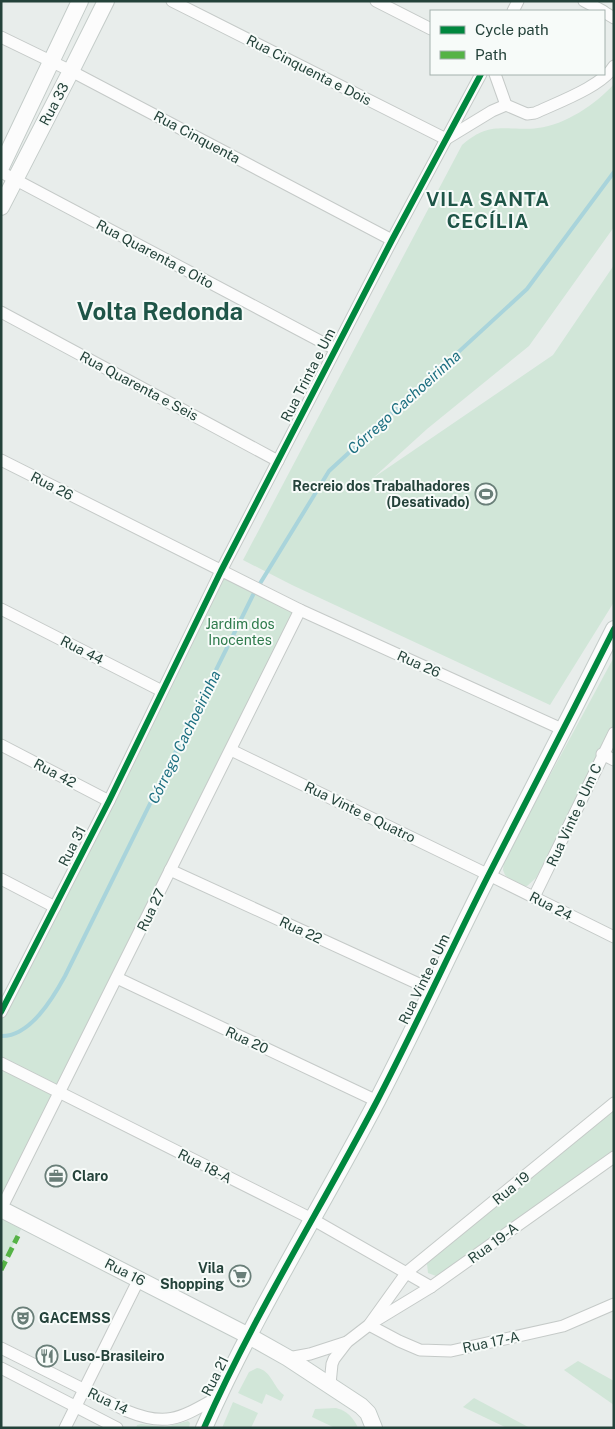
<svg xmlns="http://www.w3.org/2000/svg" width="615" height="1429" font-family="'Public Sans',sans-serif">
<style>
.green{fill:#d1e6d8}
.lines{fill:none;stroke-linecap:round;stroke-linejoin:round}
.stream{stroke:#a9d4db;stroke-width:4}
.street-casing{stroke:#c5cac8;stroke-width:13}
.secondary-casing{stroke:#c3cbc8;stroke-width:18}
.street{stroke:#fcfcfc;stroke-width:11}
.secondary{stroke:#fcfcfc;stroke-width:16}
.quiet{stroke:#55b346;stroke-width:5;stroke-dasharray:10 5;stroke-linecap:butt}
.cycleway-casing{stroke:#f7fbf9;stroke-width:9}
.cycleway{stroke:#00873e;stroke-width:6}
.labels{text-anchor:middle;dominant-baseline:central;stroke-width:4;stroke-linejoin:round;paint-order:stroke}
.street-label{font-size:14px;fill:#24423a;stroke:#f7fbf9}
.poi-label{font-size:14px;font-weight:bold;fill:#24423a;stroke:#f7fbf9;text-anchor:start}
.park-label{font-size:14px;fill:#2d7a4b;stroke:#f7fbf9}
.water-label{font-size:15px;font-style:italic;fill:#1c6f80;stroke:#f7fbf9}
.district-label{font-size:19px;font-weight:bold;letter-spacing:1px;fill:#1f5548;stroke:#f7fbf9}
.town-label{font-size:24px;font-weight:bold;fill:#1f5548;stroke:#f7fbf9}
</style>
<rect width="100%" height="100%" fill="#e8edeb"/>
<g class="green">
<path d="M 614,84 L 614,227 L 529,346 L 427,429 L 373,478 L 553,355 L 614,265 L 614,602 L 550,705 L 292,585 L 243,560 L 462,145 C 491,119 507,132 538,128 C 565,125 596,104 614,84 Z"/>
<path d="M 221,571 L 300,610 L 1,1209 L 25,1221 L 1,1270 L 1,1012 Z"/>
<path d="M 614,657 L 614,725 L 536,878 L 527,886 L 522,886 L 510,880 L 505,875 L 503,870 L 504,860 Z"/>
<path d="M 614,1109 L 614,1151 L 441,1275 L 436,1276 L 428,1273 L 427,1264 L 432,1258 Z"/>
<path d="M 578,1361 L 614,1381 L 614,1405 L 564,1370 Z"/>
<path d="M 257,1368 C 271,1370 273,1387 284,1395 L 281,1401 L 266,1394 L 262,1404 L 238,1393 L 249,1372 Z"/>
<path d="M 474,1398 L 530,1428 L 507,1428 L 463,1407 Z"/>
<path d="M 233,1402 L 258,1413 L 251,1428 L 222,1428 Z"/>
<path d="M 336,1408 C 347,1411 353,1417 358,1428 L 335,1428 L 312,1417 L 315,1409 Z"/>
<path d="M 188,1421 L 190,1423 L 189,1428 L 136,1428 L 137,1425 L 141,1424 L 165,1427 Z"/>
</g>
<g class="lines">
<path class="stream" d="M 1,1036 C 30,1037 53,998 65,976 L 253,595 L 329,471 L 527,289 L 614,172"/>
<g class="street-casing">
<g id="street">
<path d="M 172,1 L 446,139 L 492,111 L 506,105"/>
<path d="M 376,1 L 431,29"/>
<path d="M 584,1 L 603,11"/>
<path d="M 513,11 L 518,1"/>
<path d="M 604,12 L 614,18"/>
<path d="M 1,37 L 71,71 L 392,240"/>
<path d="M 495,74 L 506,105 L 527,114 L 535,113 C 556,103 603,86 614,66"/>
<path d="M 1,172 L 335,349"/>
<path d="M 1,312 L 278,461"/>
<path d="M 1,460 L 300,610 L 564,730"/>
<path d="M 1,609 L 162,691"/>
<path d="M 1,745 L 109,801"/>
<path d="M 231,750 L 489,875 L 614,937"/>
<path d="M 602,754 L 614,760"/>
<path d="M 170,870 L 432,990"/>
<path d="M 1,879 L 55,907"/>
<path d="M 534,897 L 614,733"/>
<path d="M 117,978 L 377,1101"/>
<path d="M 1,1012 L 109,801 L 221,571 L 392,240 L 481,74"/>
<path d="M 1,1063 L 312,1219 L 431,1287"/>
<path d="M 1,1209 L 300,610"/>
<path d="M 375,1321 L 431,1287 L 614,1157"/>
<path d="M 369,1325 L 399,1341 L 420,1350 L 451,1351 L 563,1326 L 614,1304"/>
<path d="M 1,1348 L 127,1411 C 168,1428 182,1417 218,1397"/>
<path d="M 288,1358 L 310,1354 L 347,1342"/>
<path d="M 1,1368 L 117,1428"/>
<path d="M 330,1384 L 332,1364 L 334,1359 L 347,1342 L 369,1325 L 407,1272 L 614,1103"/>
<path d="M 65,1428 L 139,1279"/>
</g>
</g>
<g class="secondary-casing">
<g id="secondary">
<path d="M 1,167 L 80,1"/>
<path d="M 1,207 L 71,71 L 106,1"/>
<path d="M 1,1209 L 249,1336 L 288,1358 L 361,1406 L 368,1413 L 374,1428"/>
<path d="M 204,1428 C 254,1315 320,1210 377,1101 C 416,1026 451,949 489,874 C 531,792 573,711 614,629"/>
</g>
</g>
<use href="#street" class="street"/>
<use href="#secondary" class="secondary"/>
<path class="quiet" d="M 1,1270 L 18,1236"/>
<g class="cycleway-casing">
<g id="cycleway">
<path d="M 1,1012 L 109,801 L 221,571 L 392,240 L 481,74"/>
<path d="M 204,1428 C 254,1315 320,1210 377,1101 C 416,1026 451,949 489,874 C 531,792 573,711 614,629"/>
</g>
</g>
<use href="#cycleway" class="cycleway"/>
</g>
<defs>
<g id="stadium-ring" transform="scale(1.125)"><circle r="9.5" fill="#f7fbf9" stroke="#697e78" stroke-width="1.5"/><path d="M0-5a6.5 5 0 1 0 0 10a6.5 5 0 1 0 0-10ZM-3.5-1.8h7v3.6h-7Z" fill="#697e78"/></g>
<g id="office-ring" transform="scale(1.125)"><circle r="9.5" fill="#f7fbf9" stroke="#697e78" stroke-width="1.5"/><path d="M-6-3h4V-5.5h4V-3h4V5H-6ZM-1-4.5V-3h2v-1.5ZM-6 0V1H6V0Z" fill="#697e78"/></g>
<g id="supermarket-ring" transform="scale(1.125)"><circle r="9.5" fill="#f7fbf9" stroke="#697e78" stroke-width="1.5"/><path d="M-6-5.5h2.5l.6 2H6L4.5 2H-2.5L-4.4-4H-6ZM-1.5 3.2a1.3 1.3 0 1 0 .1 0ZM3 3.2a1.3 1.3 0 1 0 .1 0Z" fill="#697e78"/></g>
<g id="theatre-ring" transform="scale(1.125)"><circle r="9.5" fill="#f7fbf9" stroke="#697e78" stroke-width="1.5"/><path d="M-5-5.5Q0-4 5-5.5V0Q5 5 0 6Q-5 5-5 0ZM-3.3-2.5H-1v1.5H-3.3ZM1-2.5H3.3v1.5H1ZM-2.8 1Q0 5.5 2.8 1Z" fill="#697e78"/></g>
<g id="restaurant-ring" transform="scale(1.125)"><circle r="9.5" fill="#f7fbf9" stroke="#697e78" stroke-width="1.5"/><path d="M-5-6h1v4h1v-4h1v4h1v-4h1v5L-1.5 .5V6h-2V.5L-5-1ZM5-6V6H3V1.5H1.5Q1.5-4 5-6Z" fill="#697e78"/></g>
</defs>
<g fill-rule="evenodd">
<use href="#stadium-ring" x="486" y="494"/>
<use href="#office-ring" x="56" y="1176"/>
<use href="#supermarket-ring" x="240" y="1276"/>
<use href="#theatre-ring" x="23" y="1318"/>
<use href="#restaurant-ring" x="47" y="1356"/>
</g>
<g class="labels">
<g class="street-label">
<text transform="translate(309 70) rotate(27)">Rua Cinquenta e Dois</text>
<text transform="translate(54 104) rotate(-62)">Rua 33</text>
<text transform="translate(197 137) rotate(28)">Rua Cinquenta</text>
<text transform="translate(155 254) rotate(28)">Rua Quarenta e Oito</text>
<text transform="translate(308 375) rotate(-63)">Rua Trinta e Um</text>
<text transform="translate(139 386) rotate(28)">Rua Quarenta e Seis</text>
<text transform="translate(52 486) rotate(27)">Rua 26</text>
<text transform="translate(82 650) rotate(27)">Rua 44</text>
<text transform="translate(419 664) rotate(24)">Rua 26</text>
<text transform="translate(55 773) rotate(28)">Rua 42</text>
<text transform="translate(360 812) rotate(26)">Rua Vinte e Quatro</text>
<text transform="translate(574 815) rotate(-65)">Rua Vinte e Um C</text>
<text transform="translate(72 846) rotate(-63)">Rua 31</text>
<text transform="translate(551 906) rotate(27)">Rua 24</text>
<text transform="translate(151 910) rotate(-64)">Rua 27</text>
<text transform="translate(301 930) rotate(25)">Rua 22</text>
<text transform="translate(424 979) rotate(-64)">Rua Vinte e Um</text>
<text transform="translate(247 1040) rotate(25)">Rua 20</text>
<text transform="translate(205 1166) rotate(27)">Rua 18-A</text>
<text transform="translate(511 1188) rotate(-39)">Rua 19</text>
<text transform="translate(493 1243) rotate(-36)">Rua 19-A</text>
<text transform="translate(125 1272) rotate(27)">Rua 16</text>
<text transform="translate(491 1342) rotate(-12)">Rua 17-A</text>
<text transform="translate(215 1376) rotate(-63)">Rua 21</text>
<text transform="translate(108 1401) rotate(26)">Rua 14</text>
</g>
<g class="poi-label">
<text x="470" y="486" text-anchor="end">Recreio dos Trabalhadores<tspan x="470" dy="16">(Desativado)</tspan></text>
<text x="72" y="1176">Claro</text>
<text x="224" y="1268" text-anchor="end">Vila<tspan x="224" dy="16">Shopping</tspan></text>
<text x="39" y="1318">GACEMSS</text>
<text x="63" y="1356">Luso-Brasileiro</text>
</g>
<g class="park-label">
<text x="240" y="624">Jardim dos<tspan x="240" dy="16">Inocentes</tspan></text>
</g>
<g class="water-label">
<text transform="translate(404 402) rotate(-42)">Córrego Cachoeirinha</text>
<text transform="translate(184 737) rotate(-64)">Córrego Cachoeirinha</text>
</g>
<g class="district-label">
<text x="488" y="199">VILA SANTA<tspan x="488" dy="22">CECÍLIA</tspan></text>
</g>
<g class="town-label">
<text x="160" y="311">Volta Redonda</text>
</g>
</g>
<rect width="615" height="1429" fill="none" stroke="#24423a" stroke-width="5"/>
<rect x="430" y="10" width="175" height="65" fill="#f7fbf9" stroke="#a3b1ad"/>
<rect x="440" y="26" width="25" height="8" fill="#00873e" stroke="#a3b1ad"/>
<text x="475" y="35" font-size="15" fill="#24423a">Cycle path</text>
<rect x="440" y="51" width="25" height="8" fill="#55b346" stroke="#a3b1ad"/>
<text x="475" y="60" font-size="15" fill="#24423a">Path</text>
</svg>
